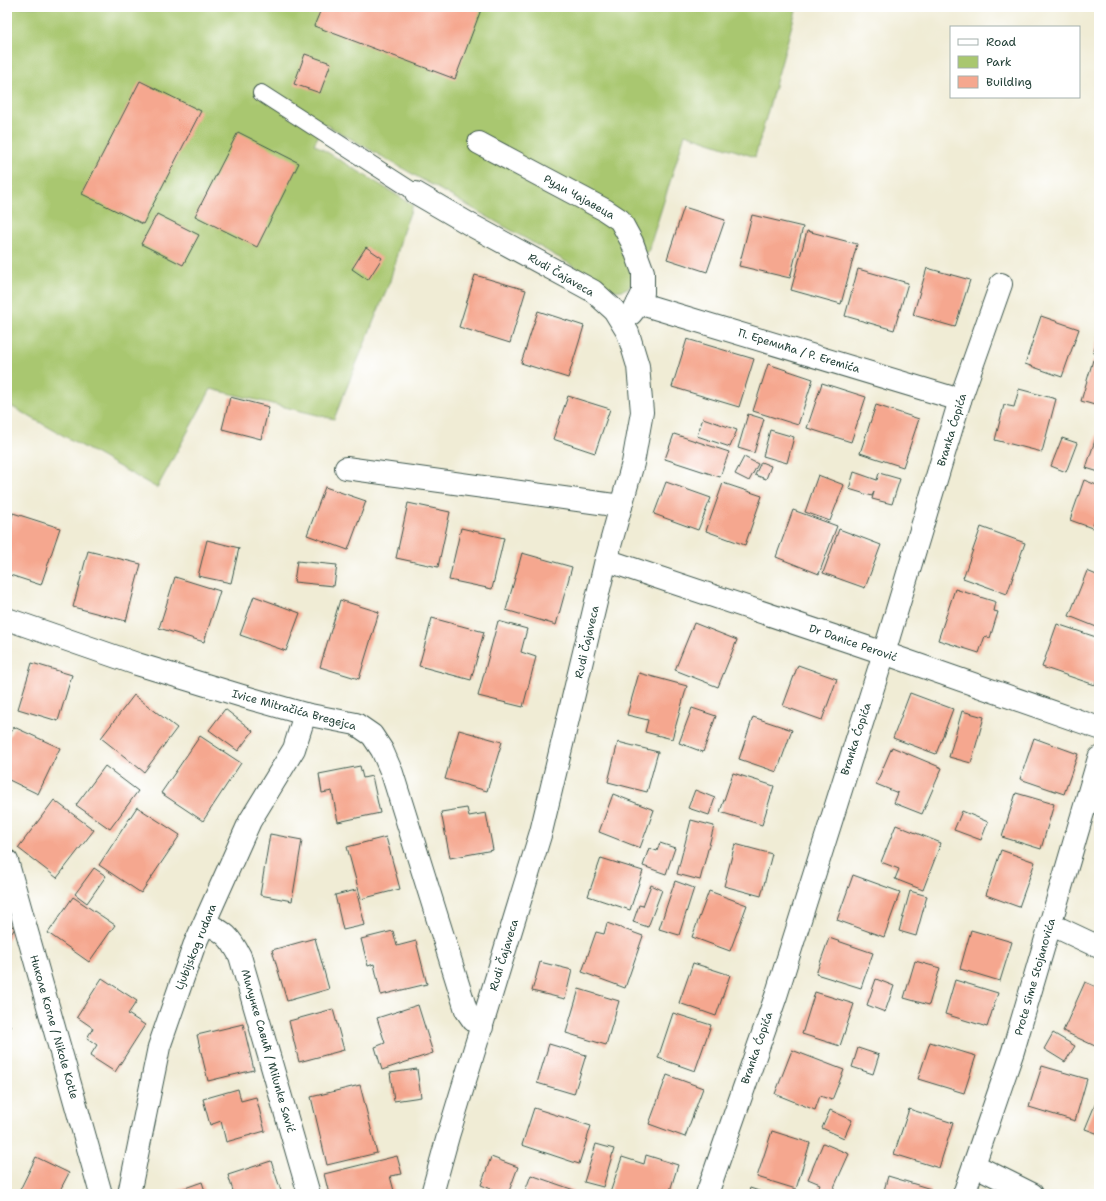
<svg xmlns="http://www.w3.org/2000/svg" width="1106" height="1201" font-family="'Shantell Sans',sans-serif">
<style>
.green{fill:#a9c76f;stroke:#648252}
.building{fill:#f5a78f}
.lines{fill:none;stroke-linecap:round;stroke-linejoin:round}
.service-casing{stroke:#3e574c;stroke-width:18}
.minor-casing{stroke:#3e574c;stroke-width:24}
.service{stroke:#fff;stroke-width:16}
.minor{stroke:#fff;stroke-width:22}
.labels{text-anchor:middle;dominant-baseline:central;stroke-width:4;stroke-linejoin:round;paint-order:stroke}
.street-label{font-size:11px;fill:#1f3d34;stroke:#fff}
</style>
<rect width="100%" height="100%" fill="#fff"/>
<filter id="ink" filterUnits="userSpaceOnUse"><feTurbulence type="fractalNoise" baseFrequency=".025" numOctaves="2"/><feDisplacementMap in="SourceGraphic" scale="8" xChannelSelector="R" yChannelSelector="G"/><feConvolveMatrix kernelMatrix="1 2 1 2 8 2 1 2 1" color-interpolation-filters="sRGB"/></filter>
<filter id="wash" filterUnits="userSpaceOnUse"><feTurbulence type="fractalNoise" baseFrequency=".012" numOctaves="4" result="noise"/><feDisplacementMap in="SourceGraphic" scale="16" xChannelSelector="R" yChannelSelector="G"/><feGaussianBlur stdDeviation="0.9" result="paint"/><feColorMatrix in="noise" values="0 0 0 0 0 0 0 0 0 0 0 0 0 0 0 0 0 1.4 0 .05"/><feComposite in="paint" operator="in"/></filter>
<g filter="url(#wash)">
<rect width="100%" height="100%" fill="#f0ecd5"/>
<path class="green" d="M 7,7 L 797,7 L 755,157 L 685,134 L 648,252 L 629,259 L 633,275 L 633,283 C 617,301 599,282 584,272 L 325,124 L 314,144 L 413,205 L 403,231 L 390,281 L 334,419 L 211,389 L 157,488 L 7,404 Z"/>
<g id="blocks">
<g class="building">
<path d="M 322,7 L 482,7 L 455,79 L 314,26 Z"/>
<path d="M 305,54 L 331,63 L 320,93 L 294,84 Z"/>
<path d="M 140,81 L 201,111 L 143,224 L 82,194 Z"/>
<path d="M 238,132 L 299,163 L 257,247 L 195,216 Z"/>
<path d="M 684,207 L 725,220 L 707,272 L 667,259 Z"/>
<path d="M 157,214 L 199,235 L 183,265 L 141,244 Z"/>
<path d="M 752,215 L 803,227 L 790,278 L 739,266 Z"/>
<path d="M 807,231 L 857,244 L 841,304 L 791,290 Z"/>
<path d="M 366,247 L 382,258 L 368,280 L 352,269 Z"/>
<path d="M 927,268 L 970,280 L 955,327 L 913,315 Z"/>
<path d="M 858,269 L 908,283 L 894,330 L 845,316 Z"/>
<path d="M 475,275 L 526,290 L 510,343 L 459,327 Z"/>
<path d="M 538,311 L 584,326 L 568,378 L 521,363 Z"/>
<path d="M 1041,316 L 1079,329 L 1062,377 L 1025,364 Z"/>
<path d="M 1099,335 L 1099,355 L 1093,353 Z"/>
<path d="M 687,339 L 754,359 L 739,407 L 672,387 Z"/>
<path d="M 1093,360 L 1099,362 L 1099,401 L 1098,406 L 1081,401 Z"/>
<path d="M 768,364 L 813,379 L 798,425 L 753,411 Z"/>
<path d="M 822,383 L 866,397 L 851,442 L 807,428 Z"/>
<path d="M 1019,389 L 1056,399 L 1042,452 L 995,440 L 1004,405 L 1014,407 Z"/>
<path d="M 568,396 L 610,409 L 595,453 L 553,439 Z"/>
<path d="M 230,397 L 269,407 L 261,439 L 222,429 Z"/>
<path d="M 876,405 L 919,419 L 903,467 L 860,453 Z"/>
<path d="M 748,414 L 764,419 L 754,453 L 738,448 Z"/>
<path d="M 703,418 L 737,430 L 730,447 L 697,436 Z"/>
<path d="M 1099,428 L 1099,472 L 1086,468 Z"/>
<path d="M 770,430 L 794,437 L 787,463 L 763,456 Z"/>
<path d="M 674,434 L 729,452 L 720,477 L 665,459 Z"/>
<path d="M 1062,438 L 1077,443 L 1066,472 L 1051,466 Z"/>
<path d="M 744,457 L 758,464 L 749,481 L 735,474 Z"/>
<path d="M 761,462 L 771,466 L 766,479 L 755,475 Z"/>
<path d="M 854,472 L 877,480 L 879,473 L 900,479 L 892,504 L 872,499 L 874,492 L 872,496 L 849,489 Z"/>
<path d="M 818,475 L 844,485 L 830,521 L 805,512 Z"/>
<path d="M 1084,480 L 1099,486 L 1099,509 L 1092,528 L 1070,520 Z"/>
<path d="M 666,482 L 711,498 L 698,530 L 654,514 Z"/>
<path d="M 723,483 L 762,496 L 745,545 L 706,531 Z"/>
<path d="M 325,487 L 366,501 L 348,550 L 307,535 Z"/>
<path d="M 408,503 L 450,512 L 438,567 L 396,558 Z"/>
<path d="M 793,510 L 837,526 L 819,574 L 776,557 Z"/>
<path d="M 13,513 L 60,528 L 41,585 L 7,574 L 7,532 Z"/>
<path d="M 981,527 L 1025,543 L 1007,594 L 963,578 Z"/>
<path d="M 461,528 L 504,538 L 492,589 L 449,580 Z"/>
<path d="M 839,529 L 881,545 L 865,588 L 823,573 Z"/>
<path d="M 207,540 L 239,548 L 231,583 L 198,576 Z"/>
<path d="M 88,551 L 141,564 L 126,621 L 73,607 Z"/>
<path d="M 522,553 L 572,567 L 556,625 L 506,610 Z"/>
<path d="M 297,561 L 337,565 L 334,586 L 294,582 Z"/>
<path d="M 1087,571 L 1099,576 L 1099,628 L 1069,616 Z"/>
<path d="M 175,577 L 220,591 L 204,642 L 159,628 Z"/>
<path d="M 955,589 L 996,602 L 994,611 L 998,612 L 990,638 L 985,636 L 979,653 L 938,640 Z"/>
<path d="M 254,596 L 300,613 L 286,651 L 240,635 Z"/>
<path d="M 340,600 L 379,612 L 359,679 L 320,667 Z"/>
<path d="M 432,618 L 484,632 L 471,680 L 419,666 Z"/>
<path d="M 498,621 L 527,629 L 521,652 L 536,657 L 523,707 L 478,696 Z"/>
<path d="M 694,623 L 737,640 L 718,687 L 675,670 Z"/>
<path d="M 1057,624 L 1099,638 L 1099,674 L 1095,685 L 1042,667 Z"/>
<path d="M 32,663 L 72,675 L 58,721 L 18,709 Z"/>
<path d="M 798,665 L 837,679 L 822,720 L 783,706 Z"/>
<path d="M 639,673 L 687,686 L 672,739 L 645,732 L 648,720 L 627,715 Z"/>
<path d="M 910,693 L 953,709 L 936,754 L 893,738 Z"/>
<path d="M 134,695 L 177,728 L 144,772 L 101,738 Z"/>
<path d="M 692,708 L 716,716 L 703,752 L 679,743 Z"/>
<path d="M 225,709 L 253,731 L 238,751 L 209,730 Z"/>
<path d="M 962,711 L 984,717 L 971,763 L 949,757 Z"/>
<path d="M 753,717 L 792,730 L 777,772 L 739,759 Z"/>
<path d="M 14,727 L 60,748 L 38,794 L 7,779 L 7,741 Z"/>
<path d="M 459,730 L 502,742 L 487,791 L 445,779 Z"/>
<path d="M 200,736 L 241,763 L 203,821 L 161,793 Z"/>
<path d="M 1034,738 L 1078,754 L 1064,794 L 1020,779 Z"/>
<path d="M 618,742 L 658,752 L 647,792 L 608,782 Z"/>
<path d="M 892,747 L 942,768 L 922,814 L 894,803 L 898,793 L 876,784 Z"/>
<path d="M 105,766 L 138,791 L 110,829 L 76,805 Z"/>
<path d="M 360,766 L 363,778 L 372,776 L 380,813 L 338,822 L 332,791 L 322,793 L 319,774 Z"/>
<path d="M 733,773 L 774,786 L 762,825 L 720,812 Z"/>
<path d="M 695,790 L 715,798 L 709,815 L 688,808 Z"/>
<path d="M 1016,793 L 1054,804 L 1041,849 L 1002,837 Z"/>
<path d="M 613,794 L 654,810 L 640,848 L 599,832 Z"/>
<path d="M 54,800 L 94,830 L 57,878 L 18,848 Z"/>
<path d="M 137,807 L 180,835 L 141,893 L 99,865 Z"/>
<path d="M 467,808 L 469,816 L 486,813 L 493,850 L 450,858 L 441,812 Z"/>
<path d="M 962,811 L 988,822 L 981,840 L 954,830 Z"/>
<path d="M 691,820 L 714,826 L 700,880 L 677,874 Z"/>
<path d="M 896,825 L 941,843 L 923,890 L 895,879 L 899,869 L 881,862 Z"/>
<path d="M 270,834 L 302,840 L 292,901 L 260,895 Z"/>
<path d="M 386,837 L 400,889 L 361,899 L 347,847 Z"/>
<path d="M 660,843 L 675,848 L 666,874 L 643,866 L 649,848 L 657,851 Z"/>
<path d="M 735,844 L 772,854 L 761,896 L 724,886 Z"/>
<path d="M 1001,850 L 1035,862 L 1019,907 L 986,895 Z"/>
<path d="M 601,858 L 643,871 L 630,910 L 588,896 Z"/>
<path d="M 94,868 L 106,876 L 87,903 L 75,894 Z"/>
<path d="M 853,875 L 900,892 L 884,937 L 837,920 Z"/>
<path d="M 675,881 L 694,888 L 679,935 L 659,929 Z"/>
<path d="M 651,885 L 662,890 L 648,927 L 633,922 L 639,905 L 643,906 Z"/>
<path d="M 356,890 L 365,925 L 343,930 L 335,895 Z"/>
<path d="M 709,891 L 747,905 L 730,951 L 692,937 Z"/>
<path d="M 910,891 L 927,896 L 916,936 L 899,931 Z"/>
<path d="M 73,897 L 115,925 L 89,962 L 48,933 Z"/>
<path d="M 7,923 L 15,928 L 7,941 Z"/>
<path d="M 607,923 L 643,936 L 625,988 L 582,972 L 596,932 L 604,934 Z"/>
<path d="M 971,930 L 1012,942 L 1000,981 L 960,969 Z"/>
<path d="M 393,931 L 397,946 L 416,941 L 427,984 L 381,995 L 374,964 L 368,966 L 361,939 Z"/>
<path d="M 315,938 L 329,989 L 287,1001 L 272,950 Z"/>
<path d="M 829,938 L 873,953 L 861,988 L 816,974 Z"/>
<path d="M 915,961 L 940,968 L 929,1005 L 904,998 Z"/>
<path d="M 540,962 L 572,970 L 565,999 L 532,991 Z"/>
<path d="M 693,963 L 730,975 L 716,1016 L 679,1003 Z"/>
<path d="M 102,978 L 137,1001 L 128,1014 L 145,1025 L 115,1072 L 90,1056 L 97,1045 L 87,1038 L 93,1028 L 77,1017 Z"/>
<path d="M 876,979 L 894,986 L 885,1012 L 867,1005 Z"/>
<path d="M 955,980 L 998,993 L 987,1027 L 945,1014 Z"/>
<path d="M 1085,982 L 1099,988 L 1099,1038 L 1095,1046 L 1063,1031 Z"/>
<path d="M 579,989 L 619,1001 L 606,1045 L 566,1033 Z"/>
<path d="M 815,992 L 854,1004 L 840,1046 L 802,1034 Z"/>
<path d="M 418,1005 L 433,1053 L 382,1070 L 375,1047 L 385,1043 L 377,1018 Z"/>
<path d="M 333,1009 L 344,1050 L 299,1062 L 289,1021 Z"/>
<path d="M 673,1013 L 711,1025 L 695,1071 L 658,1058 Z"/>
<path d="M 7,1024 L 11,1027 L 7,1034 Z"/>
<path d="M 243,1024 L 254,1070 L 208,1081 L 197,1035 Z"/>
<path d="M 1053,1033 L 1075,1046 L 1065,1062 L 1044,1049 Z"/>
<path d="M 930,1042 L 976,1056 L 964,1093 L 918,1079 Z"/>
<path d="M 549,1044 L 586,1055 L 574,1094 L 537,1083 Z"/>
<path d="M 858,1048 L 879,1055 L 873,1074 L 852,1067 Z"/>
<path d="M 792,1050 L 844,1070 L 832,1100 L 820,1096 L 815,1110 L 775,1094 Z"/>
<path d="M 1042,1066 L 1087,1079 L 1075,1121 L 1029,1107 Z"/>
<path d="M 417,1069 L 421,1097 L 394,1101 L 390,1073 Z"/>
<path d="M 667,1075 L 703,1088 L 685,1137 L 649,1124 Z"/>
<path d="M 360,1085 L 377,1153 L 327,1165 L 311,1097 Z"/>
<path d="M 238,1089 L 241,1101 L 256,1097 L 265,1131 L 226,1142 L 221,1121 L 210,1125 L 203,1099 Z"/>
<path d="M 1099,1095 L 1099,1134 L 1085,1129 Z"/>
<path d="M 534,1108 L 591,1126 L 579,1164 L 522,1145 Z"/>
<path d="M 909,1109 L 953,1123 L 939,1168 L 894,1154 Z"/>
<path d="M 830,1110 L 852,1120 L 844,1138 L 822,1128 Z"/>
<path d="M 772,1131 L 810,1143 L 796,1189 L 757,1177 Z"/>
<path d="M 823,1143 L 849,1154 L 831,1194 L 819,1194 L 816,1193 L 820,1184 L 808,1179 Z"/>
<path d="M 596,1144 L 614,1149 L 603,1187 L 584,1182 Z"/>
<path d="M 646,1155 L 678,1165 L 669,1194 L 610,1193 L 622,1157 L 644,1164 Z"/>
<path d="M 397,1156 L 402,1174 L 390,1176 L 394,1191 L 382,1194 L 329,1194 L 324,1174 Z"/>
<path d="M 36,1157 L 69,1173 L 58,1194 L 18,1194 Z"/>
<path d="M 491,1157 L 518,1167 L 508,1194 L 504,1194 L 481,1185 Z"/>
<path d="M 271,1161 L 282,1194 L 234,1194 L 228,1175 Z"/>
<path d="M 531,1175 L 574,1190 L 572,1194 L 524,1194 Z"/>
<path d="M 888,1176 L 931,1189 L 930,1194 L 883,1194 Z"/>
<path d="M 202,1182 L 206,1194 L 168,1194 Z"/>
<path d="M 750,1188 L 768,1194 L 748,1194 Z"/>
</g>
</g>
</g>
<g filter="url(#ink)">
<use href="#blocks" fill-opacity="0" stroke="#3e574c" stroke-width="1"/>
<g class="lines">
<g class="service-casing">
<path id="service" d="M 261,93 L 416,193"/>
</g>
<g class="minor-casing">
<g id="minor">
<path d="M 479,143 L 605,210 L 620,220 L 632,242 L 643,272 L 643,293 L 635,309 L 631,314"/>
<path d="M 416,193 L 471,225 L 593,291 L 614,310 L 628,333 L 638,366 L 642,412 L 633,463 L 606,560 L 541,832 L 448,1136 L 432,1194"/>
<path d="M 638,303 L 960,400"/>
<path d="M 346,468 L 621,506"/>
<path d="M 606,560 L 884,653 L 1099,728"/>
<path d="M 7,619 L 137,664 L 252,699 L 305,714 L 356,724 L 372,735 L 382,750 L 392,773 L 466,1010 L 473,1020 L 482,1027"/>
<path d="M 7,861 L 101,1194"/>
<path d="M 205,923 C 225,932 230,937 240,956 L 309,1194"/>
<path d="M 1050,924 L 1099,947"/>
<path d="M 974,1165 L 1032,1194"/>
<path d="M 129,1194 L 159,1047 L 194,946 L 250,821 L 294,749 L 305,714"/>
<path d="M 707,1194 L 776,996 L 884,653 L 960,400 L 1001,284"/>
<path d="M 964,1194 L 1013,1051 L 1099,758"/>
</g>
</g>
<use href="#service" class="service"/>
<use href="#minor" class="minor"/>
</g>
</g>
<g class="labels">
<g class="street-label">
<text transform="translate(579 197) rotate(29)">Руди Чајавеца</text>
<text transform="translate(561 275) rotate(30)">Rudi Čajaveca</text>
<text transform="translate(799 351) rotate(17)">П. Еремића / P. Eremića</text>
<text transform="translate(952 430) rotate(-73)">Branka Ćopića</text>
<text transform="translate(587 642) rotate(-77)">Rudi Čajaveca</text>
<text transform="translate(853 643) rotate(19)">Dr Danice Perović</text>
<text transform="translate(294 710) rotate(15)">Ivice Mitračića Bregejca</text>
<text transform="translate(856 739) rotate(-72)">Branka Ćopića</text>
<text transform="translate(196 947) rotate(-68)">Ljubijskog rudara</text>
<text transform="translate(504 955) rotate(-73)">Rudi Čajaveca</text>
<text transform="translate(1035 977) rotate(-74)">Prote Sime Stojanovića</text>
<text transform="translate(54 1027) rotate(74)">Николе Котле / Nikole Kotle</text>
<text transform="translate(757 1048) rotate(-71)">Branka Ćopića</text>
<text transform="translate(268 1051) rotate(74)">Милунке Савић / Milunke Savić</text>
</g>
</g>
<rect width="1106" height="1201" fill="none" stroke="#fff" stroke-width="24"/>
<rect x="950" y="26" width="130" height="72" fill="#ffffff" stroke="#a5b1ae"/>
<rect x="958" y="39" width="20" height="6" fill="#ffffff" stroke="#a5b1ae"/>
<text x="986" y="46" font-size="12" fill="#1f3d34">Road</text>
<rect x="958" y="56" width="20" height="12" fill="#a9c76f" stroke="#a5b1ae"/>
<text x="986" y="66" font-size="12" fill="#1f3d34">Park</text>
<rect x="958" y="76" width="20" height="12" fill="#f5a78f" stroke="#a5b1ae"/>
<text x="986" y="86" font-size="12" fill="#1f3d34">Building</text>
</svg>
